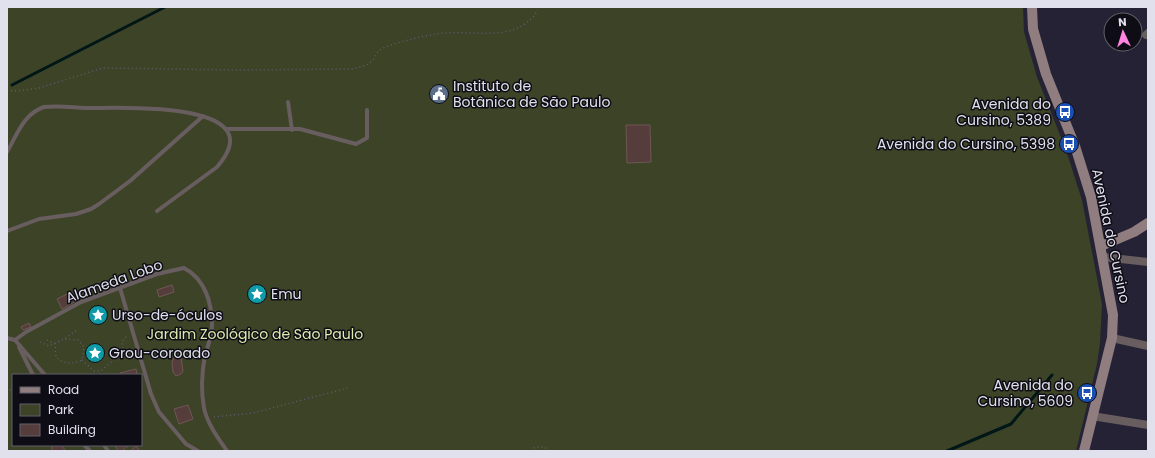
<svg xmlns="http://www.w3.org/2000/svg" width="1155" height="458" font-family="Poppins,sans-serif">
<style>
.green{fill:#3d4327;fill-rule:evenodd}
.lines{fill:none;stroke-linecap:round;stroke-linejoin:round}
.stream{stroke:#011717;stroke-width:3}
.building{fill:#543d3b;stroke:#705755}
.path{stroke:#5e5d6d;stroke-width:1.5;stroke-dasharray:1 3;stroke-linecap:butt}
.lane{stroke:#685d5f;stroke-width:4}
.street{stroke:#685d5f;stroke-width:8}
.secondary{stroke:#8f7d80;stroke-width:10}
.labels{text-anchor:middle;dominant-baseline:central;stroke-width:3;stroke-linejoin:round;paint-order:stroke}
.poi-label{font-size:14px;fill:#e1e0ed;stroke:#0e0d15;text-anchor:start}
.street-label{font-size:14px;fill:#e1e0ed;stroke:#0e0d15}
.park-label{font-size:14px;fill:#deebae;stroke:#0e0d15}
</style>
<rect width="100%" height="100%" fill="#242234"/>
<path class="green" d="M 7,7 L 1023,7 L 1024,32 L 1037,77 L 1066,150 L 1082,200 L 1102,304 L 1100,343 L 1097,364 L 1076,451 L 7,451 ZM 13,375 L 141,375 L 141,445 L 13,445 Z"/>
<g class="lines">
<g class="stream">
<path d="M 12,85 L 165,7"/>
<path d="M 947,451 L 1011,424 L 1052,375"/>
</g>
</g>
<g class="building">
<path d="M 626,125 L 650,125 L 651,162 L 627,163 Z"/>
<path d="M 172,285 L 174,292 L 159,297 L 157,290 Z"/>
<path d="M 71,292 L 76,301 L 62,309 L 57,299 Z"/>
<path d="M 29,323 L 31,327 L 23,330 L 21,327 Z"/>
<path d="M 174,357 L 181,358 L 183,371 L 181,374 L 176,376 L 173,372 L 172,362 Z"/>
<path d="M 136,369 L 137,375 L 121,375 L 120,373 Z"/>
<path d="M 188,405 L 193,419 L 179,424 L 174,409 Z"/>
<path d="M 55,445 L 61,445 L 66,451 L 54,451 L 51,448 Z"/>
<path d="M 114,445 L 129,445 L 122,451 L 119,451 Z"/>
<path d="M 136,446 L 140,451 L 130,451 Z"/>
</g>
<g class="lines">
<g class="path">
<path d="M 7,90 L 17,91 L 39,88 L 103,68 L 237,70 L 353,69 C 360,67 368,66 373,60 C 375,57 376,53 380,50 C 388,44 424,36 436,34 C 472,28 515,46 538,10"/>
<path d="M 47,340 L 55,344 L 56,357 C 65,365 71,364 82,360 L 84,347 L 78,340 L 64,339"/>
<path d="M 40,342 L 49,346 L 64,339 L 77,330"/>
<path d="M 82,360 L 94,371 L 101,371 L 123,352 L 122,342 L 127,335"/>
<path d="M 7,393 L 13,387"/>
<path d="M 214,417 L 253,413 L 348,388"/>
<path d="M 531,451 L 535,447 L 544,447 L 550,451"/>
</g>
<g class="lane">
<path d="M 288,102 L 292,130"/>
<path d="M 226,129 L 300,129 L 356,144 L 367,138 L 367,110"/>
<path d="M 7,152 C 17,135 23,114 44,107 C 60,105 76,108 93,108 C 123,108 275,101 217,167 L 157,211"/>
<path d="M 7,231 L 39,219 L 76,214 L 91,209 L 99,204 L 130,181 L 203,116"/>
<path d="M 120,288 L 151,394 L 159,412 L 186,444 L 198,451"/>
<path d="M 7,338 L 15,340 L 45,375"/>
<path d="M 15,340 L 26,332 L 81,302 L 157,274 L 184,268 C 205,279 212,303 212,325 C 212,335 208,346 205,355 C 202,371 201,392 204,408 C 207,423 218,438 227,451"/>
<path d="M 19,347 L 33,375"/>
<path d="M 84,445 L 90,451"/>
<path d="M 104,445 L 108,451"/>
</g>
<g class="street">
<path d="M 1146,35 L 1148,33"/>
<path d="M 1103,257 L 1148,262"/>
<path d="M 1112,338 L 1148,346"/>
<path d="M 1092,416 L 1148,425"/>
</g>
<g class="secondary">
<path d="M 1032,7 L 1033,29 L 1046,74 L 1075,146 L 1091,197 L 1113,315 L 1112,338 L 1084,451"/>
<path d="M 1101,246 L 1134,232 L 1148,223"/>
</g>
</g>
<defs>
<g id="civic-disc" transform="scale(1)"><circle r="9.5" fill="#5c6f8a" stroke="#0e0d15"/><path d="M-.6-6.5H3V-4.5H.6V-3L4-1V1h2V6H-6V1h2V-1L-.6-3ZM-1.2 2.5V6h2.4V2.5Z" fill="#fff"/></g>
<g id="bus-disc" transform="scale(1)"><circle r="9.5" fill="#1a4fb4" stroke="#0e0d15"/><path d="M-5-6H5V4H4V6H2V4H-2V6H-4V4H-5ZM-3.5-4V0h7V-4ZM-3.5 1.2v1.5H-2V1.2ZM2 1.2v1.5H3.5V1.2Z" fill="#fff"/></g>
<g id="sight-disc" transform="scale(1)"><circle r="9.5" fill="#0f9aa8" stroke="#0e0d15"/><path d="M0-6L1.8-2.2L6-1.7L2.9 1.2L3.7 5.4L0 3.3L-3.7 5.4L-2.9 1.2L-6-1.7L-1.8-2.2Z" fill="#fff"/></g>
</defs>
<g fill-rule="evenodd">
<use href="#civic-disc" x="439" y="94"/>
<use href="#bus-disc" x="1065" y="112"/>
<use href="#bus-disc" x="1069" y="144"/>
<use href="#sight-disc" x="257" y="294"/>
<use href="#sight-disc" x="98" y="315"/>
<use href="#sight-disc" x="95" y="353"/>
<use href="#bus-disc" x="1087" y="393"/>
</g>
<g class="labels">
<g class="poi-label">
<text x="453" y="86">Instituto de<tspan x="453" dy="16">Botânica de São Paulo</tspan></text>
<text x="1051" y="104" text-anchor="end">Avenida do<tspan x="1051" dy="16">Cursino, 5389</tspan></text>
<text x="1055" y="144" text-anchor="end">Avenida do Cursino, 5398</text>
<text x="271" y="294">Emu</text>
<text x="112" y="315">Urso-de-óculos</text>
<text x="109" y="353">Grou-coroado</text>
<text x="1073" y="385" text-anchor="end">Avenida do<tspan x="1073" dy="16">Cursino, 5609</tspan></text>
</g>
<g class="street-label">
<text transform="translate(1111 236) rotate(78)">Avenida do Cursino</text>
<text transform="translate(114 281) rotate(-20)">Alameda Lobo</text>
</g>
<g class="park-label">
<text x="255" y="334">Jardim Zoológico de São Paulo</text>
</g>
</g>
<rect width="1155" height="458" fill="none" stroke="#e1e0ed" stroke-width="16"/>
<rect x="12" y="374" width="130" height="72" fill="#0e0d15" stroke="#62616b"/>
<rect x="20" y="387" width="20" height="6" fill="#8f7d80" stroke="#62616b"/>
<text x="48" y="394" font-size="12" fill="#e1e0ed">Road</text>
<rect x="20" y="404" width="20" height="12" fill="#3d4327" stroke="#62616b"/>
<text x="48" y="414" font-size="12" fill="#e1e0ed">Park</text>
<rect x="20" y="424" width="20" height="12" fill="#543d3b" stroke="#62616b"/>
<text x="48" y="434" font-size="12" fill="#e1e0ed">Building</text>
<g transform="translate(1123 32) rotate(356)"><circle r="19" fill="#0e0d15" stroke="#62616b"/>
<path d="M0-3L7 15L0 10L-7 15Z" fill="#ff85de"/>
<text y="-6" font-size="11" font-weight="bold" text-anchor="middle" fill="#e1e0ed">N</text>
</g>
</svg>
